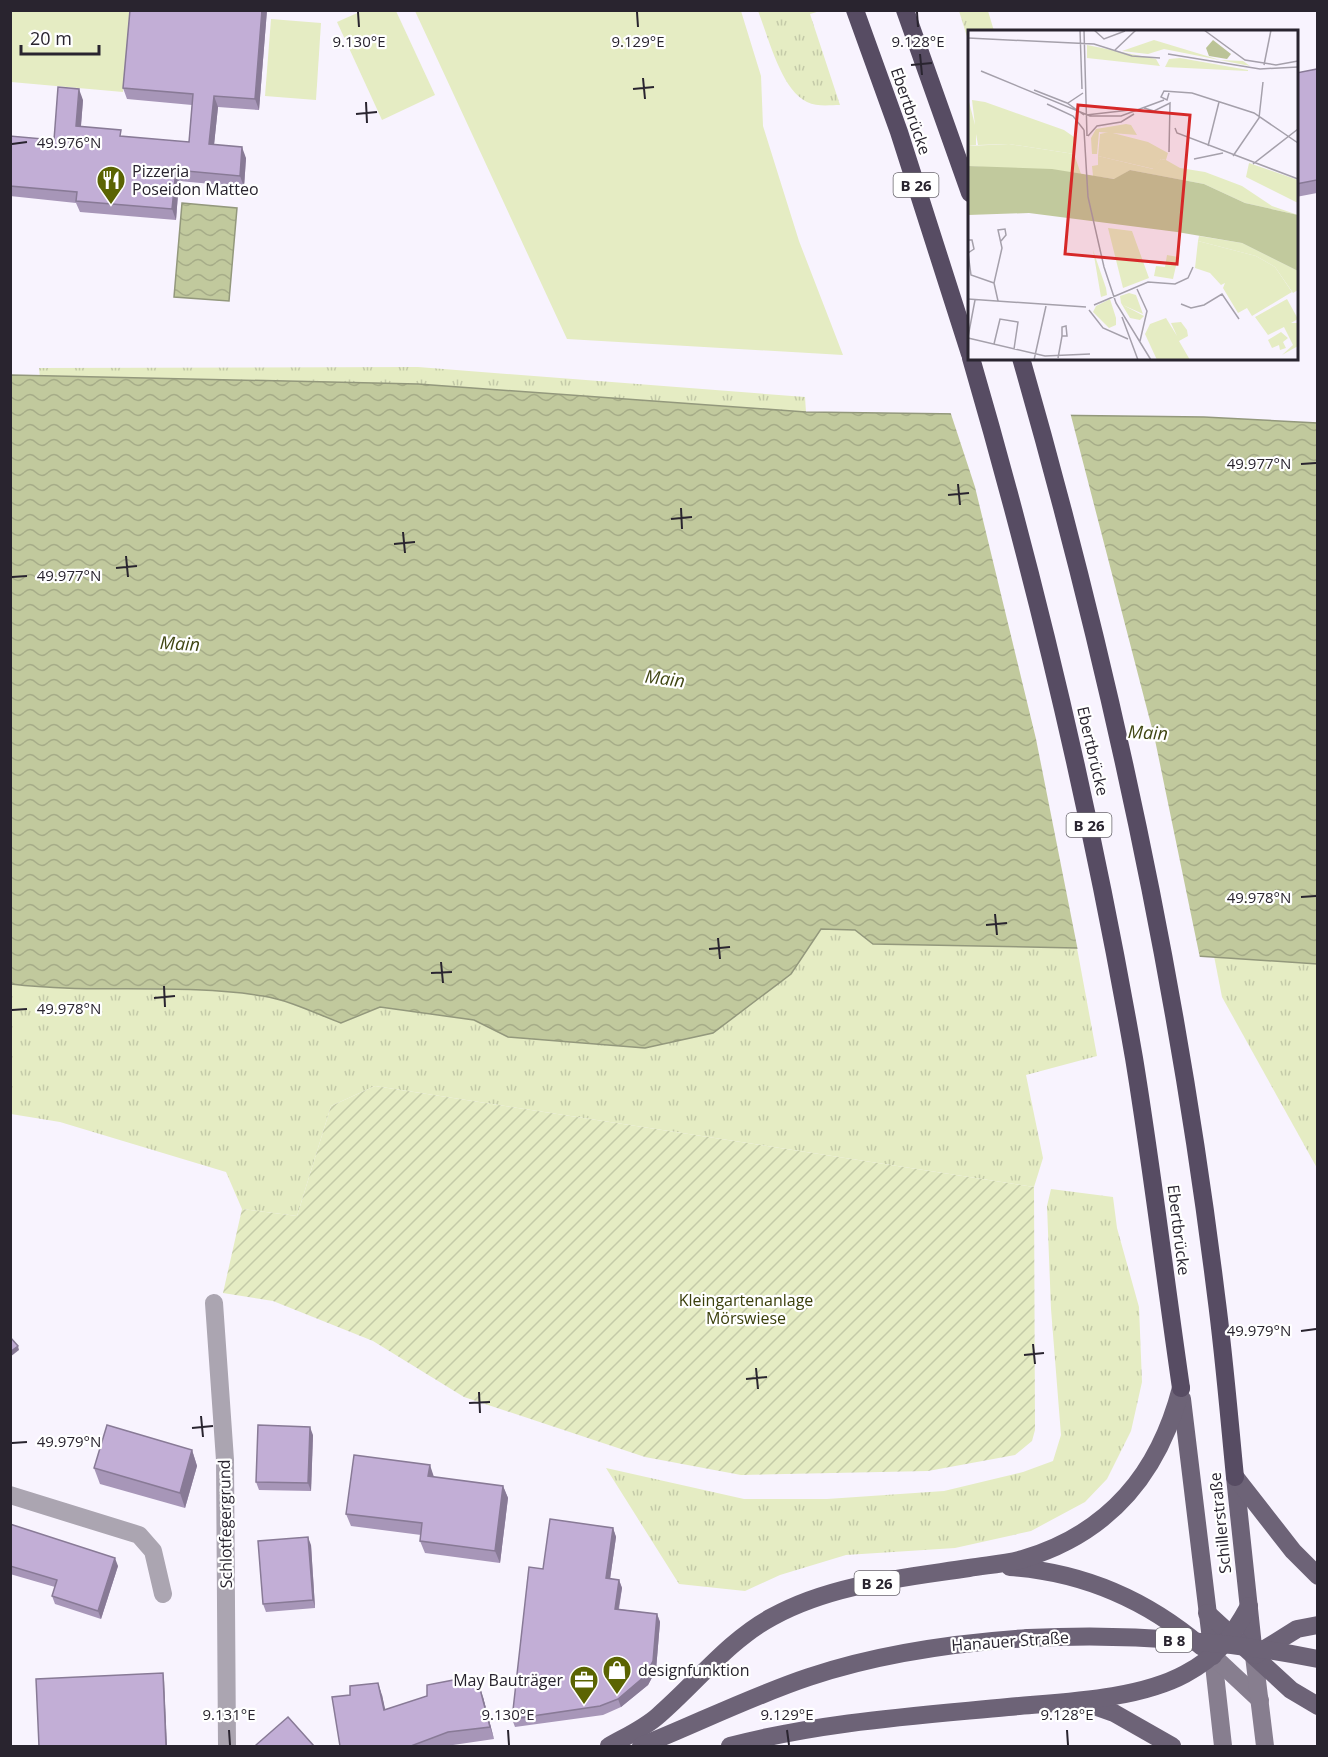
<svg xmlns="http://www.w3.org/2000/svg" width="1328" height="1757" font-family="'Open Sans',sans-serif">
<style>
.grass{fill:url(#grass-tufts)}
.garden{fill:url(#garden-furrows)}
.pitch{fill:#e5ecc3}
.water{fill:url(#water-waves);stroke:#93987c;stroke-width:1.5}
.pier{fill:#f8f3fe}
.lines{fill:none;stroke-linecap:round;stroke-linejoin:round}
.street{stroke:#aba5b1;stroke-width:18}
.secondary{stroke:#877e8f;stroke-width:18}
.primary{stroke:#6d6377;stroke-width:18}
.highway{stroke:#574c63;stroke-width:18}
.primary-bridge{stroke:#6d6377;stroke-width:18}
.wall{fill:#a796b8}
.shaded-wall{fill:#887a96}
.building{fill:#c2aed6;stroke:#887a96;stroke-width:1.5}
.ticks{fill:none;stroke:#29242f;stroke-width:2}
.labels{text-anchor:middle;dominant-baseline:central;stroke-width:4.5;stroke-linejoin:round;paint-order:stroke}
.shield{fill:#fff;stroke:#69666d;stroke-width:1.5}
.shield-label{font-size:15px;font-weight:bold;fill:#29242f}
.street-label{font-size:16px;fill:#29242f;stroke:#fff}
.poi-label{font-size:16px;fill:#29242f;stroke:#fff;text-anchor:start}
.park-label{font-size:16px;fill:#3a3f0b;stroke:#fff}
.water-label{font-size:18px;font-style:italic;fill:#404613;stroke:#fff}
.inset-road{fill:none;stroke:#a5a0ab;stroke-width:1.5}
.view{fill:#d62828;fill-opacity:0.15;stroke:#d62828;stroke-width:3}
.inset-edge{fill:none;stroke:#29242f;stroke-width:3}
.ticks-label{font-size:15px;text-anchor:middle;fill:#29242f;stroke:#fff;stroke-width:4.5;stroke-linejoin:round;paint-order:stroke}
</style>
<defs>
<pattern id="grass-tufts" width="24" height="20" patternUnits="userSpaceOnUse" patternTransform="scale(1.5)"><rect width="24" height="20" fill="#e5ecc3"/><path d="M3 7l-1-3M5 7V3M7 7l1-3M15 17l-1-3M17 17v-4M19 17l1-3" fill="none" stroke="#c4caa8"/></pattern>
<pattern id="garden-furrows" width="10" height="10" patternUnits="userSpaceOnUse" patternTransform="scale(1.5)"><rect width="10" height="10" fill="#e5ecc3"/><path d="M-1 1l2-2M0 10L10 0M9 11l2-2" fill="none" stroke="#c4caa8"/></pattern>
<pattern id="water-waves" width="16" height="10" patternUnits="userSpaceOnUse" patternTransform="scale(1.5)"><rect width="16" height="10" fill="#c1c99d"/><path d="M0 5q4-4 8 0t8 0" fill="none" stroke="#a6ac88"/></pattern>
</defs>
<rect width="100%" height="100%" fill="#f8f3fe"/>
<g class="grass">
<path d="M 758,11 L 820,11 L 810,14 L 840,105 C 830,105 817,107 807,102 C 781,90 768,36 758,11 Z"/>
<path d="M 959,11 L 988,11 L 994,31 L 970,32 L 969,43 Z"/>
<path d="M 418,367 L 805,397 L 806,412 L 418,384 L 40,378 L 39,368 Z"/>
<path d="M 821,929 L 855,930 L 873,944 L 1077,948 L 1097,1056 L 1026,1075 L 1043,1158 L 1034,1187 L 375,1086 L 331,1106 L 297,1216 L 242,1209 L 226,1172 L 60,1122 L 11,1114 L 10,984 C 94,994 180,983 263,996 C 289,1000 317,1014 341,1023 L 380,1007 L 474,1020 L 508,1037 L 791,974 Z"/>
<path d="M 1214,956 L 1317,964 L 1317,1168 L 1222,997 Z"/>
<path d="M 1051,1189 L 1113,1197 L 1117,1228 L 1139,1307 L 1142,1382 L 1131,1431 L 1107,1479 L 1085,1502 L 1031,1531 L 955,1548 L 846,1555 L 780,1575 L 745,1591 L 679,1584 L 606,1468 L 744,1499 L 827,1499 L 944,1491 L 1023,1472 L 1053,1461 L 1061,1435 L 1051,1309 L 1047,1206 Z"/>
</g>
<path class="garden" d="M 375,1086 L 1034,1187 L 1035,1430 L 1032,1441 L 1015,1455 L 928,1471 L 741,1475 L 645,1457 L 464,1397 L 373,1341 L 273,1301 L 223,1293 L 242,1209 L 297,1216 L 331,1106 Z"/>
<g class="pitch">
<path d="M 364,10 L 396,11 L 435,95 L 382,120 L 337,22 Z"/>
<path d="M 10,11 L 130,11 L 123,92 L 11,82 Z"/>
<path d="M 415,11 L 741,11 L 761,76 L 763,126 L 799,241 L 843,355 L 567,339 Z"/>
<path d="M 271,19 L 321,23 L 316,100 L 265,96 Z"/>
</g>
<g class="water">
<path d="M 182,203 L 237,208 L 229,301 L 174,297 Z"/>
<path d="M 11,375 L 418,384 L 806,412 L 1204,417 L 1317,423 L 1317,964 L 1077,948 L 873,944 L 855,930 L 821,929 L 791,974 L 713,1033 L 645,1048 L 508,1037 L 474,1020 L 380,1007 L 341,1023 C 317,1014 289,1000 263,996 C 180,983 94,994 11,984 Z"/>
</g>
<path class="pier" d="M 950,411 L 1070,412 L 1155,740 L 1200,958 L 1078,951 L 1036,739 L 975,487 Z"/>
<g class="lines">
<g class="street">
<path d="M 214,1303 L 225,1460 L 227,1746"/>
<path d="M 10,1495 L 139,1535 L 153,1551 L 163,1594"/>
</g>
<g class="secondary">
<path d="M 1213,1656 L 1223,1746"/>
<path d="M 1213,1656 L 1260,1700"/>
<path d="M 1254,1656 L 1265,1746"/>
</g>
<g class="primary">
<path d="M 1182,1399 L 1213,1656"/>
<path d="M 1235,1477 L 1254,1656"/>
<path d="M 1236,1478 L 1293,1551 L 1318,1576"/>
<path d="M 1010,1567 C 1082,1572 1147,1600 1202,1647"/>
<path d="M 1207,1613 L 1291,1690 L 1318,1706"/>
<path d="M 1255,1655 L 1297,1629 L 1318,1625"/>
<path d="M 1083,1702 L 1114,1713 L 1172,1746"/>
<path d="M 609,1746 C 625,1737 645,1728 659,1715 C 696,1683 729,1640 772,1617 C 832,1584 903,1578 969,1568 C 987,1565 1006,1564 1023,1559 C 1110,1533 1159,1473 1181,1388"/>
<path d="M 641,1746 C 696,1724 752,1696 809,1677 C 880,1653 954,1643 1028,1638"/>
<path d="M 730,1746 C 821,1722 914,1716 1008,1707 C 1062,1702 1137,1700 1185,1674 C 1217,1657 1232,1637 1249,1606"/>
</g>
<g class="highway">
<path d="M 855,10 L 899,132 L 970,354"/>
<path d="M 905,10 L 970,193"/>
<path d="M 971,358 C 1038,588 1093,822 1134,1058 C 1152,1168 1165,1278 1181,1388"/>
<path d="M 1021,358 C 1109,665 1177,978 1216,1295 C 1224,1355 1229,1416 1235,1477"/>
</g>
<path class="primary-bridge" d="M 1028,1638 C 1125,1633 1223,1640 1318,1659"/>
</g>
<g class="wall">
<path d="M 130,10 L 267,10 L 259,110 L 218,107 L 214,144 L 246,158 L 244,187 L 179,181 L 176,220 L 80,212 L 76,203 L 10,196 L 10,136 L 54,140 L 83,100 L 81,126 L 123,137 L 189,142 L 192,105 L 127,99 L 123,88 Z"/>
<path d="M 1317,69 L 1317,193 L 1296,197 L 1296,73 Z"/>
<path d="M 313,1435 L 311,1491 L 259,1490 L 256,1482 Z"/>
<path d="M 192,1450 L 197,1466 L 185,1508 L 100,1484 L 94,1468 Z"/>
<path d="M 434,1477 L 503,1486 L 508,1498 L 500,1563 L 425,1553 L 420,1541 L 421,1535 L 351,1526 L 346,1514 Z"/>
<path d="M 10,1524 L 118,1566 L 101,1619 L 55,1604 L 52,1596 L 55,1587 L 10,1574 Z"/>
<path d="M 613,1528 L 616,1537 L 610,1579 L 619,1580 L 622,1588 L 619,1609 L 657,1614 L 660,1622 L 656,1670 L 648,1685 L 621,1707 L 603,1715 L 515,1727 L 512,1719 L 543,1569 Z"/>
<path d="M 311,1545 L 315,1608 L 266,1612 L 263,1604 Z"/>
<path d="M 464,1678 L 467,1686 L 483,1697 L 494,1739 L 453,1745 L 447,1746 L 340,1746 L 382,1695 L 385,1710 L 427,1696 Z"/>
</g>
<g class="shaded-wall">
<path d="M 262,10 L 267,10 L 259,110 L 255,99 Z"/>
<path d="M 79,89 L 83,100 L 80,137 L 76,126 Z"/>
<path d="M 214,96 L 218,107 L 213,155 L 209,144 Z"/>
<path d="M 242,147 L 246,158 L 244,187 L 240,176 Z"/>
<path d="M 176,170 L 179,181 L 176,220 L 172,209 Z"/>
<path d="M 18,1346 L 19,1350 L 10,1357 L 10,1352 Z"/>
<path d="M 310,1427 L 313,1435 L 311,1491 L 308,1483 Z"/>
<path d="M 192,1450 L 197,1466 L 185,1508 L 180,1493 Z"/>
<path d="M 430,1465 L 434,1477 L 433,1489 L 428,1476 Z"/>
<path d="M 503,1486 L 508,1498 L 500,1563 L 495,1551 Z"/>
<path d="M 613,1528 L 616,1537 L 609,1586 L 606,1578 Z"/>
<path d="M 308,1537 L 311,1545 L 315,1608 L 313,1600 Z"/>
<path d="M 115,1558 L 118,1566 L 101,1619 L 98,1611 Z"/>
<path d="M 619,1580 L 622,1588 L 617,1617 L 615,1609 Z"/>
<path d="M 657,1614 L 660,1622 L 656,1670 L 648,1685 L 621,1707 L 618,1699 Z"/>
<path d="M 163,1673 L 164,1678 L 167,1746 L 166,1746 Z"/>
<path d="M 378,1683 L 382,1695 L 388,1722 L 384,1710 Z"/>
<path d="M 479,1685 L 483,1697 L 494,1739 L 490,1727 Z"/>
</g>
<g class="building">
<path d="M 130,10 L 262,10 L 255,99 L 214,96 L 209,144 L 242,147 L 240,176 L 176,170 L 172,209 L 76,201 L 77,192 L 10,186 L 10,136 L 54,140 L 58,87 L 79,89 L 76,126 L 121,130 L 120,136 L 189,142 L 193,94 L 123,88 Z"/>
<path d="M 1317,69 L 1317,180 L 1296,184 L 1296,73 Z"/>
<path d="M 10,1337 L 18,1346 L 10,1352 Z"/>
<path d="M 107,1425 L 192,1450 L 180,1493 L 94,1468 Z"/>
<path d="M 258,1425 L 310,1427 L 308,1483 L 256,1482 Z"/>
<path d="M 354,1455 L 430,1465 L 428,1476 L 503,1486 L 495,1551 L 420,1541 L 422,1523 L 346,1514 Z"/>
<path d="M 550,1519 L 613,1528 L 606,1578 L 619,1580 L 615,1609 L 657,1614 L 653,1661 L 645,1676 L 618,1699 L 600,1706 L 512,1719 L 529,1567 L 543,1569 Z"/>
<path d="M 10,1524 L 115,1558 L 98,1611 L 52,1596 L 57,1580 L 10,1566 Z"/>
<path d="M 308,1537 L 313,1600 L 263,1604 L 258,1541 Z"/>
<path d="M 163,1673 L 166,1746 L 39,1746 L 36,1679 Z"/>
<path d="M 464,1678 L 465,1686 L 479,1685 L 490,1727 L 448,1732 L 411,1746 L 340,1746 L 332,1697 L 350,1695 L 350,1686 L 378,1683 L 384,1710 L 427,1696 L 427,1685 Z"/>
<path d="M 288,1717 L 314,1746 L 258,1746 L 256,1745 Z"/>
</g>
<path class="ticks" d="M 358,12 L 359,27M 637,12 L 638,27M 917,12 L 918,27M 920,54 L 922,75M 911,65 L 932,63M 643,78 L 645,99M 633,89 L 654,87M 366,102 L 367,123M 356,114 L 377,112M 12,144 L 27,142M 1301,464 L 1316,463M 958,484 L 960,505M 948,495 L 969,493M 681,508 L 682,529M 671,519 L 692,517M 403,532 L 405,553M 394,544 L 415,542M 126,556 L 128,577M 116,568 L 137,566M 12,577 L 27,576M 1301,897 L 1316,896M 995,914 L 997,935M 986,925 L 1007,923M 718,938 L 720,959M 709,949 L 730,947M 441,962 L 443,983M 431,973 L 452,972M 164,986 L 165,1007M 154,998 L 175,996M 12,1010 L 27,1009M 1301,1331 L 1316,1329M 1033,1344 L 1035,1364M 1024,1355 L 1044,1353M 756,1368 L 758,1389M 746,1379 L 767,1377M 479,1392 L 480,1413M 469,1403 L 490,1402M 201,1416 L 203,1437M 192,1428 L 213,1426M 12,1443 L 27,1442M 229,1730 L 230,1745M 508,1730 L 509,1745M 787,1730 L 789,1745M 1067,1730 L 1068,1745"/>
<defs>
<g id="restaurant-pin" transform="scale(1.5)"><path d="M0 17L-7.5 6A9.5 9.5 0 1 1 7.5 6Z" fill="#5b6402" stroke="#fff"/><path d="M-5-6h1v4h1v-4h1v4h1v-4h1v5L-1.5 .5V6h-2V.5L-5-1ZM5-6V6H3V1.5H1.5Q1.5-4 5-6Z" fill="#fff"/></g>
<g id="shop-pin" transform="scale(1.5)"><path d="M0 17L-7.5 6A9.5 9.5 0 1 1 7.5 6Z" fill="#5b6402" stroke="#fff"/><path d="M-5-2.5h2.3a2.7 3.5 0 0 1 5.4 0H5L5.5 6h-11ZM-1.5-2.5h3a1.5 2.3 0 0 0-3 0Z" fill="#fff"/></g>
<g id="office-pin" transform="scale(1.5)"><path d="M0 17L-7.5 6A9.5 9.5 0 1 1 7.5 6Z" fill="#5b6402" stroke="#fff"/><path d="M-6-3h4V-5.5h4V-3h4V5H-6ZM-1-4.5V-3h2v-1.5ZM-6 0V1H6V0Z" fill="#fff"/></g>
</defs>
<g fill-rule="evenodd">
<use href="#restaurant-pin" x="111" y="180"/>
<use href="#shop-pin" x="617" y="1670"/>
<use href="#office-pin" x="584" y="1680"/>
</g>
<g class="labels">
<g class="shield">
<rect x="893.5" y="173" width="45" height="24" rx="4.5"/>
<rect x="1066.5" y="813" width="45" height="24" rx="4.5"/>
<rect x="854.5" y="1571" width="45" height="24" rx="4.5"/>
<rect x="1156" y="1628" width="36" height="24" rx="4.5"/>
</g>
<g class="shield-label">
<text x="916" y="185">B 26</text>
<text x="1089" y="825">B 26</text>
<text x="877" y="1583">B 26</text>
<text x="1174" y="1640">B 8</text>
</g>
<g class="street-label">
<text transform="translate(911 111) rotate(71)">Ebertbrücke</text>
<text transform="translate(1093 751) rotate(77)">Ebertbrücke</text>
<text transform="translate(1179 1230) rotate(83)">Ebertbrücke</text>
<text transform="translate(1220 1523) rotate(-96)">Schillerstraße</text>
<text transform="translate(225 1524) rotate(-91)">Schlotfegergrund</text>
<text transform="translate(1010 1641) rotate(-4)">Hanauer Straße</text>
</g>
<g class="poi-label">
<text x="132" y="171">Pizzeria<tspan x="132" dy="18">Poseidon Matteo</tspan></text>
<text x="638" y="1670">designfunktion</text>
<text x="563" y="1680" text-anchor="end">May Bauträger</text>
</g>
<g class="park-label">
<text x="746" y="1300">Kleingartenanlage<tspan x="746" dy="18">Mörswiese</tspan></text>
</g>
<g class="water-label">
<text transform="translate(180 643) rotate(3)">Main</text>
<text transform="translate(665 678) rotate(7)">Main</text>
<text transform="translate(1148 732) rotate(3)">Main</text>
</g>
</g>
<g transform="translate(968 30)">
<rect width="330" height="330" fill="#f8f3fe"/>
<path d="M 186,10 L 252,30 L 275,31 L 282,36 L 196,19 L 180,24 L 154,21 ZM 119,15 L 188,29 L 192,36 L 119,28 ZM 212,28 L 280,40 L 280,41 L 197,37 L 201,29 ZM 158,94 L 163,95 L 169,105 L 131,102 L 129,124 L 124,124 L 123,108 L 128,99 ZM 41,114 L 106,124 L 113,144 L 0,136 L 0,116 ZM 130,126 L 185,139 L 193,129 L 198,130 L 212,138 L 237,142 L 274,156 L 304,176 L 330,185 L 277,173 L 236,154 L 188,145 L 162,140 L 147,149 L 125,146 L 124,136 L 130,135 ZM 231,206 L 274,213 L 330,241 L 330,260 L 325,263 L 307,237 L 288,226 L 230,211 ZM 125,220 L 138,258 L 139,265 L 133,267 ZM 161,263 L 168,265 L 175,284 L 155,275 L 176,286 L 172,290 L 162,288 L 153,273 L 152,266 ZM 142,269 L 148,288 L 148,295 L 141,298 L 125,282 L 128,276 Z" fill="#e5ecc3"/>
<path d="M 245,10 L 263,24 L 259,29 L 241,26 L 238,18 Z" fill="#bbc397"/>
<path d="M 281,133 L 330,150 L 330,173 L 278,147 Z" fill="#e5ecc3"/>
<path d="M 0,68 L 7,95 L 4,70 L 17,72 L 96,100 L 106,107 L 106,124 L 41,114 L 10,115 L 8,104 L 8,115 L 0,116 ZM 141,102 L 180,112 L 200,123 L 198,130 L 193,129 L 186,139 L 130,126 L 132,104 Z" fill="#e5ecc3"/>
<path d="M 140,198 L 164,201 L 181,248 L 155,258 ZM 230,211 L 288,226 L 307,237 L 324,262 L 284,286 L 279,278 L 270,283 L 255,258 L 257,253 L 253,255 L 242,243 L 227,238 ZM 199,225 L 210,227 L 205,249 L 186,246 L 188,236 L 197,237 ZM 319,269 L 330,289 L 323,293 L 330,293 L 330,316 L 314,325 L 325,315 L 316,297 L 300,305 L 287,287 ZM 198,288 L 209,306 L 203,293 L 213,292 L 219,300 L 220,306 L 211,311 L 222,330 L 189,330 L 177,304 L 182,294 ZM 313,302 L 320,308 L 315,312 L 318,318 L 312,320 L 311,315 L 304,318 L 300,310 Z" fill="#e5ecc3"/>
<path d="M 0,136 L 84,139 L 146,149 L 162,140 L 236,154 L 277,173 L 330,185 L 330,241 L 274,213 L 209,202 L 61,183 L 0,185 Z" fill="#c1c99d"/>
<path class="inset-road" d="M 112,0 L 114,59M 116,0 L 119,106M 126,0 L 136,9 L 157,1M 236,0 L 277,30 L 308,35 L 330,31M 0,8 L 126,14 L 164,26 L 192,28M 147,20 L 168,0M 200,24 L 292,39 L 330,37M 296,35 L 303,0M 13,41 L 122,86 L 153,86 L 196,70M 66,60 L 99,73 L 116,85M 201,63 L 199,70 L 193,67 L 196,61 L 224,63 L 286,83 L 330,113M 100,73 L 115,63M 79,74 L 105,86 L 116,100M 176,78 L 186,81 L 202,73 L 201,122M 118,85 L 162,80M 207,98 L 209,103 L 330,149M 116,100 L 120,167 L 136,237 L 148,273 L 183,330M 120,106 L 129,96 L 153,92 L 166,84M 240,116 L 251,72M 265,126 L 291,88 L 295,52M 226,129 L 255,123M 285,134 L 330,99M 0,210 L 4,210 L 6,219 L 0,223 L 3,245 L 26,253M 169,259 L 179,281 L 172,311M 0,269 L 118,277M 30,271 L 26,253 L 34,218 L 30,200 L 37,199 L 38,205 L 33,211M 213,274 L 223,278 L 236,275 L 254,264 L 271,289M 126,275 L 180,252 L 207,254 L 220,248 L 225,237M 121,280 L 135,298 L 160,309M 154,287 L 170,330M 0,307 L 7,270M 0,308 L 77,326 L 122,324M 26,314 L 32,289 L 50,292 L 46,319M 90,328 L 94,306 L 99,306 L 98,296 L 94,297 L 94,306M 66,330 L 78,276"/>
<path class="view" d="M 110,75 L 222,85 L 209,234 L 97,224 Z"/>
<rect width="330" height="330" class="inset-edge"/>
</g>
<g class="ticks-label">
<text x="359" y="47">9.130°E</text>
<text x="638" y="47">9.129°E</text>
<text x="918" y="47">9.128°E</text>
<text x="69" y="148">49.976°N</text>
<text x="1259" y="469">49.977°N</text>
<text x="69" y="581">49.977°N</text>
<text x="1259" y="903">49.978°N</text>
<text x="69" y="1014">49.978°N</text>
<text x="1259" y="1336">49.979°N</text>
<text x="69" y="1447">49.979°N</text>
<text x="229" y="1720">9.131°E</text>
<text x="508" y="1720">9.130°E</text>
<text x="787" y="1720">9.129°E</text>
<text x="1067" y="1720">9.128°E</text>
</g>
<rect width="1328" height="1757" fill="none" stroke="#29242f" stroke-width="24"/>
<path d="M21 45v9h78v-9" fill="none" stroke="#29242f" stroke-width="3"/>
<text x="30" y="45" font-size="18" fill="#29242f" stroke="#ffffff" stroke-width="4.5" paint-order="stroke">20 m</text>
</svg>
